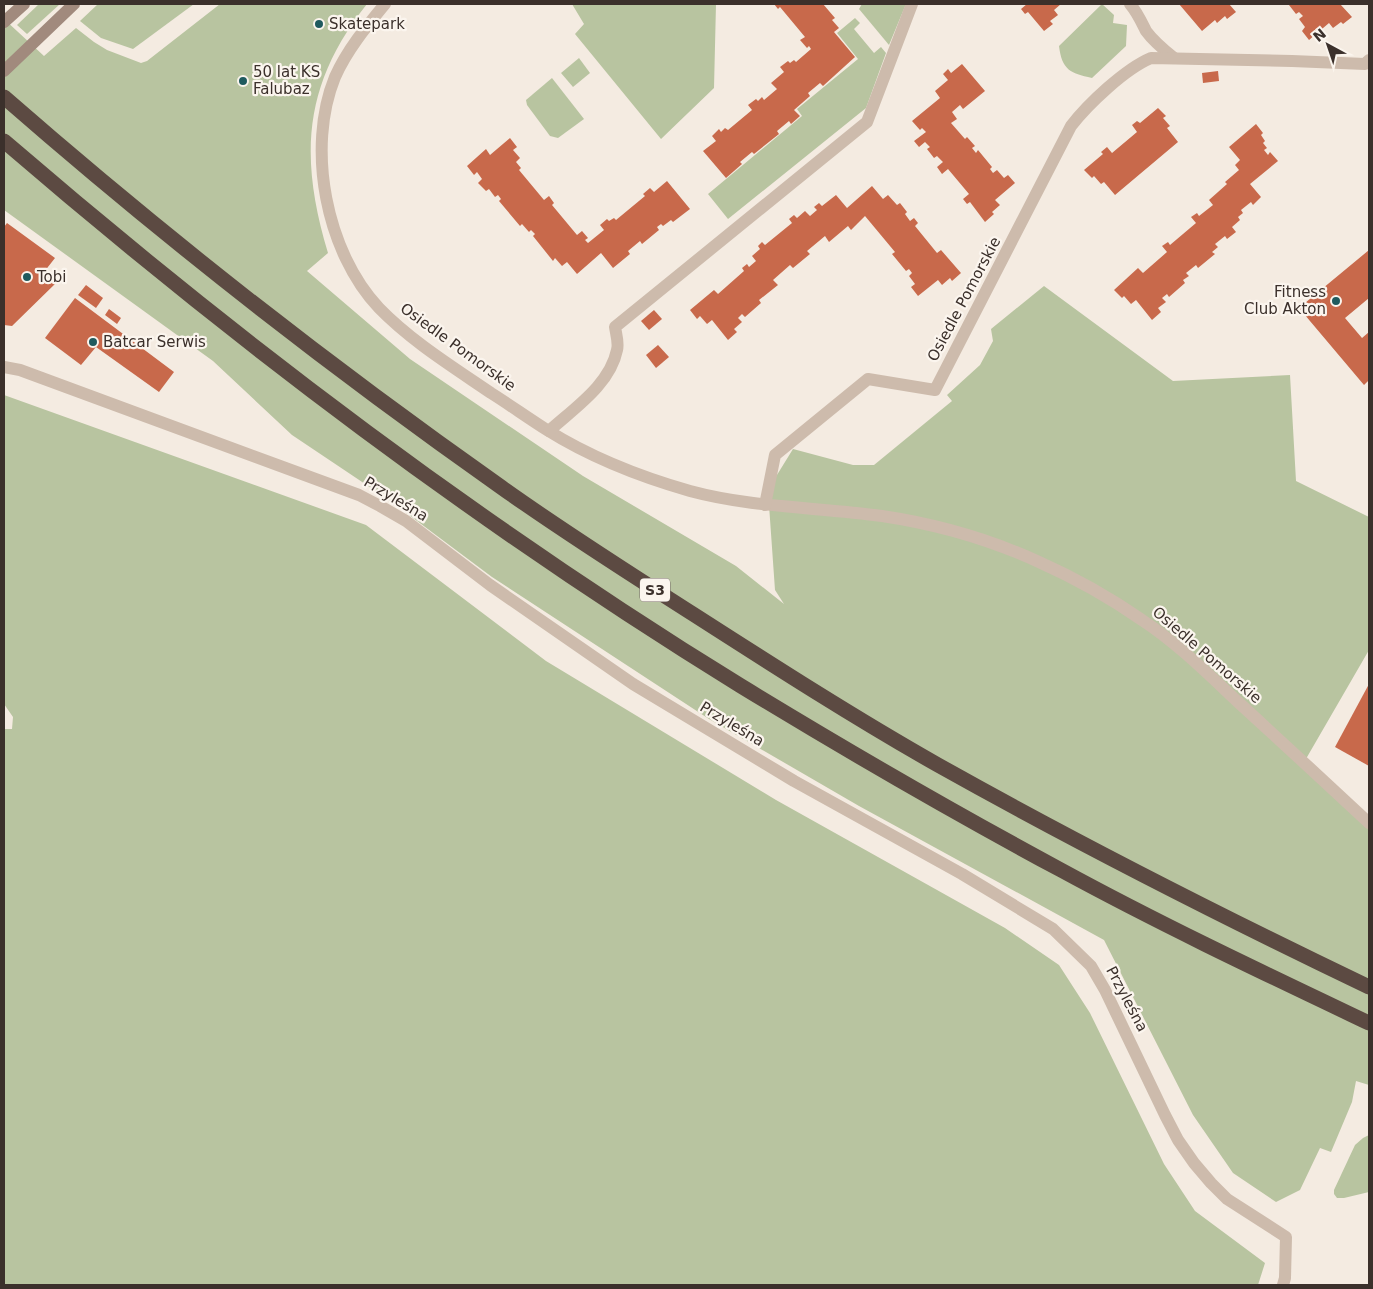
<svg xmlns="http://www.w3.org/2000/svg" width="1373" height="1289" font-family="'DejaVu Sans',sans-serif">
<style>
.green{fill:#b8c4a0}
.building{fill:#c8694b}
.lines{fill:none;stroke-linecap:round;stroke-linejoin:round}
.street{stroke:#cdbbac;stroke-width:12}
.secondary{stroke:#a18a7d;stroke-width:12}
.highway{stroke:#5c4a42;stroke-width:15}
.poi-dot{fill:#1f5a5e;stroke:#fbf5ee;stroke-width:2}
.labels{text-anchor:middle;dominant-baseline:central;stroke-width:4.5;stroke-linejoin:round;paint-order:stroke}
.shield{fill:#fbf5ee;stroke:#756b66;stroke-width:1}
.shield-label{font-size:14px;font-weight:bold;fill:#3b302b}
.poi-label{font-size:15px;fill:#3b302b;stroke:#fbf5ee;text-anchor:start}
.street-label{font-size:15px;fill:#3b302b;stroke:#fbf5ee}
</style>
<rect width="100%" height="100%" fill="#f4ebe1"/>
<g class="green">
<path d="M 39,4 L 60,4 L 27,34 L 17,25 Z"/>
<path d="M 98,4 L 194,4 L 133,49 L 101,38 L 80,21 Z"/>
<path d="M 220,4 L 367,4 C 303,84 299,157 328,253 L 307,271 L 410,359 L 583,476 L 736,566 L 784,604 L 775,590 L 769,505 L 772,483 L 793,449 L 853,465 L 874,465 L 952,401 L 947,395 L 980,365 L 993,341 L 991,329 L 1044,286 L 1173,381 L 1290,375 L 1296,481 L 1369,517 L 1369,650 L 1303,764 L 1369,824 L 1369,1085 L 1356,1081 L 1352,1102 L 1331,1152 L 1320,1148 L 1300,1190 L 1276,1202 L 1233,1173 L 1193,1115 L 1104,940 L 859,806 L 709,719 L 492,577 L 389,500 L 292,435 L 213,361 L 4,210 L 4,19 L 44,56 L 76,28 L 94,42 L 107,50 L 141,63 L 147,61 Z"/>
<path d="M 572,4 L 716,4 L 714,88 L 661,139 L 575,34 L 584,24 Z"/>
<path d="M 862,4 L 906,4 L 889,45 L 859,9 Z"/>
<path d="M 1102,4 L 1114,15 L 1113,23 L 1127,25 L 1126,46 L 1092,78 C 1070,73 1062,70 1059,46 Z"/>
<path d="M 855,18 L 860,23 L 854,29 L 874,53 L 881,47 L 886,53 L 866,108 L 728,219 L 708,194 L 802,116 L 797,109 L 858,59 L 837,33 Z"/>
<path d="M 579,58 L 590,73 L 573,87 L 561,73 Z"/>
<path d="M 552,78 L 584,119 L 558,138 L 550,136 L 527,105 L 526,100 Z"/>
<path d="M 4,395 L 366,525 L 546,661 L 776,800 L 1005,928 L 1059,965 L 1090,1013 L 1164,1164 L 1195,1211 L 1265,1263 L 1258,1285 L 4,1285 L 4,729 L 12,729 L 13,717 L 4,704 Z"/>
<path d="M 1369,1135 L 1369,1192 L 1344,1198 L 1337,1198 L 1334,1194 L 1334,1190 L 1355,1145 L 1363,1138 Z"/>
</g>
<g class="building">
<path d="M 774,4 L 823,4 L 835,18 L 832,20 L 839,28 L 834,32 L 855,57 L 823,86 L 820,83 L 808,93 L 810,96 L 794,110 L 800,116 L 791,124 L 789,121 L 777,131 L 779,134 L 754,154 L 752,152 L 740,162 L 742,164 L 726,178 L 703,151 L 716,141 L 712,136 L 719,129 L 721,132 L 725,128 L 728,130 L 752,110 L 748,105 L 756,99 L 758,101 L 762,97 L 764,100 L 777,89 L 771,83 L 784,72 L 780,67 L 788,61 L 790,63 L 794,60 L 796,62 L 811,49 L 809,46 L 807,48 L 800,40 L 805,37 L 780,7 L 778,9 Z"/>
<path d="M 1027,4 L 1061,4 L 1054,10 L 1058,15 L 1050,21 L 1053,24 L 1044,31 L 1028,12 L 1025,14 L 1021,9 Z"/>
<path d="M 1179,4 L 1229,4 L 1236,12 L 1227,19 L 1225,16 L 1217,23 L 1215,20 L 1202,31 Z"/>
<path d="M 1291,4 L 1340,4 L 1352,17 L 1343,24 L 1341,22 L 1333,28 L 1329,23 L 1309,40 L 1302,31 L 1305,27 L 1299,19 L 1303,16 L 1299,12 L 1296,14 L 1289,5 Z"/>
<path d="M 962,64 L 985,91 L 963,109 L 960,105 L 952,112 L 957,119 L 951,123 L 965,139 L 967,137 L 975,146 L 972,148 L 976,153 L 978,150 L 992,167 L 990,169 L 993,173 L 997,170 L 1004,178 L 1008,175 L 1015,183 L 995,200 L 1000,205 L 992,212 L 994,214 L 985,222 L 970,202 L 967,204 L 963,199 L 969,194 L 948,169 L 942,174 L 937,167 L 943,162 L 937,156 L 934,158 L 927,149 L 930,147 L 925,142 L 919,147 L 914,141 L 926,132 L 922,128 L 920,130 L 912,121 L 940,98 L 935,91 L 948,80 L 943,74 L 948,69 L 951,73 Z"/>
<path d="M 1218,71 L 1219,81 L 1203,83 L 1202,73 Z"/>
<path d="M 1158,108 L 1166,116 L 1163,118 L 1170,126 L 1167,128 L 1178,142 L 1115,195 L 1104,182 L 1101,184 L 1094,176 L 1092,178 L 1084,170 L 1103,154 L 1101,152 L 1107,147 L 1112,153 L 1137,132 L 1132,125 L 1137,121 L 1140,123 Z"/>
<path d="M 1256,124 L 1263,133 L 1261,135 L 1265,141 L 1263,143 L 1267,148 L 1264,150 L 1268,155 L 1270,152 L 1278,161 L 1250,184 L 1261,197 L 1253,205 L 1251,202 L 1241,210 L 1243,213 L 1238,217 L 1240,220 L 1232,227 L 1236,232 L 1227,239 L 1225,236 L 1215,244 L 1218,247 L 1212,252 L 1215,254 L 1198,268 L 1196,265 L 1186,273 L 1189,276 L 1183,280 L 1185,283 L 1169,297 L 1167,294 L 1162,298 L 1166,302 L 1158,308 L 1161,312 L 1152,320 L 1136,300 L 1131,304 L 1124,296 L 1122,298 L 1114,290 L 1138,268 L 1143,273 L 1167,252 L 1162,246 L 1168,242 L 1170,245 L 1196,223 L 1191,217 L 1197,213 L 1199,216 L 1213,205 L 1209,200 L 1227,184 L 1225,182 L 1239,170 L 1235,165 L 1240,160 L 1229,147 Z"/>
<path d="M 510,138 L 517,147 L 513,150 L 520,158 L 516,162 L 521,168 L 519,170 L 544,200 L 549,196 L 554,203 L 552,205 L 577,235 L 582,231 L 588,238 L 585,240 L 588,243 L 604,230 L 600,225 L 607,219 L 609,221 L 614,218 L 616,220 L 645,196 L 643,194 L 650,188 L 654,192 L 667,181 L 690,209 L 673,222 L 671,220 L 663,226 L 661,224 L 657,227 L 659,230 L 642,244 L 640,241 L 628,251 L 630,254 L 613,268 L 601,253 L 577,274 L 567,262 L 562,266 L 555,258 L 553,261 L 533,236 L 535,234 L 531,230 L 529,232 L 522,224 L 520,226 L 499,201 L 501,199 L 498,195 L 495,197 L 489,189 L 486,191 L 478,183 L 482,179 L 477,172 L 474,175 L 467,166 L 486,149 L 490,155 Z"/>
<path d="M 872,186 L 883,199 L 888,195 L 897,205 L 900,203 L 907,212 L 905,214 L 910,221 L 914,218 L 918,223 L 915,226 L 937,253 L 941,250 L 961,273 L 952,281 L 950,278 L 942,285 L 938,280 L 918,296 L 911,287 L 915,284 L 909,276 L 912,273 L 909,269 L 906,271 L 892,254 L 895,252 L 865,216 L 851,230 L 848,226 L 829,242 L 825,236 L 807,251 L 810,254 L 793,268 L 790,265 L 773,280 L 778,285 L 759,300 L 761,303 L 745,317 L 742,314 L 738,318 L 742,322 L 734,329 L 737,332 L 728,340 L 712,320 L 707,324 L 700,316 L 697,319 L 690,310 L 714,290 L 718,294 L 744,271 L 742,268 L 747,264 L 749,267 L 756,261 L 752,256 L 760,249 L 758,246 L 762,242 L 765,245 L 792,223 L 789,219 L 794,215 L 797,218 L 805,211 L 810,216 L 817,210 L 814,207 L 819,203 L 822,206 L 836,195 L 847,208 Z"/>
<path d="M 7,223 L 55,258 L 44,272 L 57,282 L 12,326 L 4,325 L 4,227 Z"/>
<path d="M 1369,250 L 1369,298 L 1345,318 L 1362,338 L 1369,332 L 1369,380 L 1364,385 L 1299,308 Z"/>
<path d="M 86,285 L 103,298 L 96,308 L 78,295 Z"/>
<path d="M 75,298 L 174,372 L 159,392 L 96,347 L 81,365 L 45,338 Z"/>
<path d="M 109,309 L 121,318 L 117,324 L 105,315 Z"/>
<path d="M 654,310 L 662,319 L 649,330 L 641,321 Z"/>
<path d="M 658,345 L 669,357 L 656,368 L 646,355 Z"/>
<path d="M 1369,684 L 1369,766 L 1335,747 Z"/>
</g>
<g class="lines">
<g class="street">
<path d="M 385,4 C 366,27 347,50 335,77 C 306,148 326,252 379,308 C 411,341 453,367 491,393 C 510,405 528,418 547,430 C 590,457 641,477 690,491 C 753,508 818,507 882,516 C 936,524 989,539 1039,562 C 1075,578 1109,597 1142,620 C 1177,643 1207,673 1238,702 C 1282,742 1326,783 1369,823"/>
<path d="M 1130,4 C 1137,12 1141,21 1146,31 C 1154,42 1164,50 1174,58"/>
<path d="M 4,367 L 20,370 L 359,495 L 380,506 L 406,521 L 490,585 L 633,684 L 794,781 L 962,874 L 1053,929 L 1091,966 L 1105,990 L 1165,1115 L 1178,1140 L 1194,1163 L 1211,1183 L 1227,1199 L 1286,1237 L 1285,1278 L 1283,1285"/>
<path d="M 549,431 C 573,409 610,385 617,350 C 619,343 616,334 615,327 L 867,122 L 912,4"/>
<path d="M 765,505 L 775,455 L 868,379 L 935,390 L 1071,126 C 1088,104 1125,69 1151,58 L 1292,61 L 1365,64 L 1369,60"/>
</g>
<g class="secondary">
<path d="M 4,22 L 24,4"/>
<path d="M 4,71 L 74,4"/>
</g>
<g class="highway">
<path d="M 4,97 C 163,236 328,365 501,487 C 564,532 629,573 693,614 C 774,666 855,718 938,765 C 1079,844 1223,917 1369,987"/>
<path d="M 4,141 C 235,340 481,526 741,686 C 846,750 953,812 1061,870 C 1162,925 1266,974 1369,1023"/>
</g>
</g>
<g class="poi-dot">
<circle cx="319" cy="24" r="5"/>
<circle cx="243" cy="81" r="5"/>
<circle cx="27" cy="277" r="5"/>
<circle cx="1336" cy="301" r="5"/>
<circle cx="93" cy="342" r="5"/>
</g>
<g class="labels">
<rect class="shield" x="640" y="578.5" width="30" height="23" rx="4"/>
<g class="shield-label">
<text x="655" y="590">S3</text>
</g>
<g class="poi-label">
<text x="329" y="24">Skatepark</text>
<text x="253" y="72">50 lat KS<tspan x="253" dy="17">Falubaz</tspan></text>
<text x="37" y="277">Tobi</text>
<text x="1326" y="292" text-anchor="end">Fitness<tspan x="1326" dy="17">Club Akton</tspan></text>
<text x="103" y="342">Batcar Serwis</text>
</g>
<g class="street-label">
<text transform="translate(964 299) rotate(-62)">Osiedle Pomorskie</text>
<text transform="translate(458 347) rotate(36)">Osiedle Pomorskie</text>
<text transform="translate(396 499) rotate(31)">Przyleśna</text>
<text transform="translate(1207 655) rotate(41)">Osiedle Pomorskie</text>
<text transform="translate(732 724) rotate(31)">Przyleśna</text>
<text transform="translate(1127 999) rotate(62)">Przyleśna</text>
</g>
</g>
<rect width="1373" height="1289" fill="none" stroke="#3b302b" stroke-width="10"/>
<g transform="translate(1328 45) rotate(320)" stroke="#fbf5ee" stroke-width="4" paint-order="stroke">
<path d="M0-4L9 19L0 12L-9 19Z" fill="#3b302b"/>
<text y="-8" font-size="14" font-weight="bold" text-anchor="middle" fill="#3b302b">N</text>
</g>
</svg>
